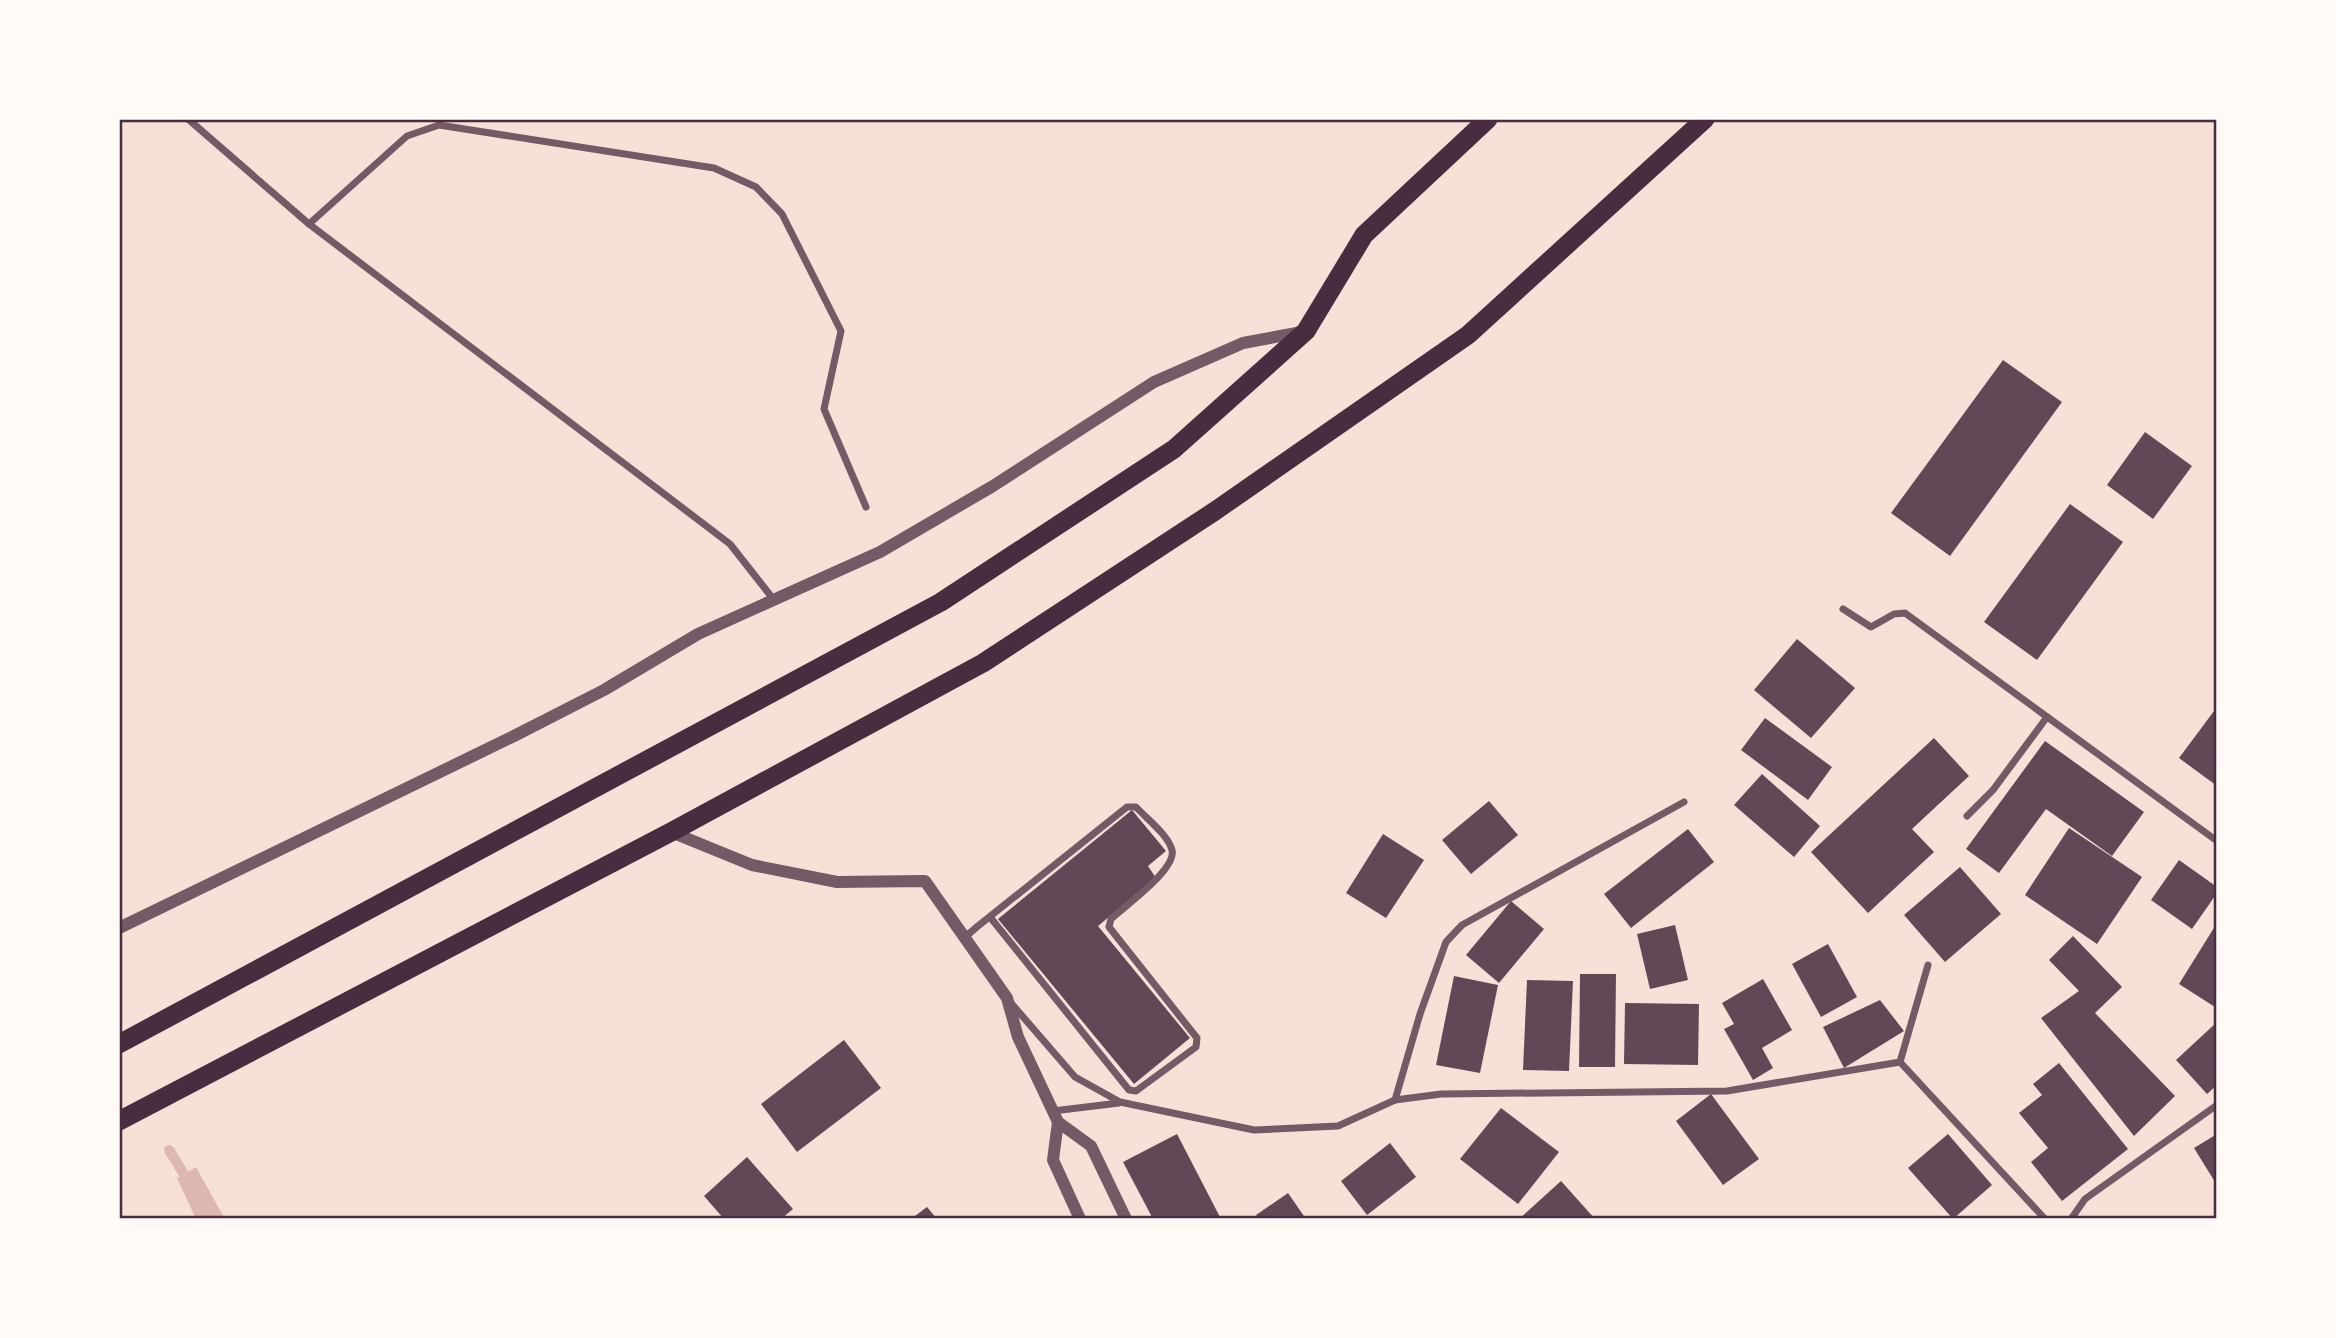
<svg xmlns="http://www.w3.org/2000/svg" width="2336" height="1338" font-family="'Fira Sans',sans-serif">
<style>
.water{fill:#dcb8b0}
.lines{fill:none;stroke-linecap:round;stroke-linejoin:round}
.stream{stroke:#dcb8b0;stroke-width:10}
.building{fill:#644757}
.minor{stroke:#755966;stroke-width:7}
.tertiary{stroke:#755966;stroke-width:12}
.trunk{stroke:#4a2c40;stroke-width:19}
.neatline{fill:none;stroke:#4a2c40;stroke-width:2.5}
</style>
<rect width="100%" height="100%" fill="#f7e1d7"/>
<path class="water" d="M 196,1167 L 225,1219 L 196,1219 L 177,1178 Z"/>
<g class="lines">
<path class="stream" d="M 169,1150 L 190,1184"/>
</g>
<g class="building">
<path d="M 2003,360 L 2062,402 L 1950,556 L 1891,513 Z"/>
<path d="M 2145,432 L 2192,466 L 2153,519 L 2107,485 Z"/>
<path d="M 2070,504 L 2123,542 L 2037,660 L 1984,622 Z"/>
<path d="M 1797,639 L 1855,688 L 1811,738 L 1754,690 Z"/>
<path d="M 2217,707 L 2217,786 L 2179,758 Z"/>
<path d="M 1765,718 L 1832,767 L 1808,800 L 1741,750 Z"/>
<path d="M 1934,738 L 1969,776 L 1912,829 L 1934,852 L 1868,913 L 1811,852 Z"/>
<path d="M 2045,741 L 2144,812 L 2112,856 L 2046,809 L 1999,873 L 1966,849 Z"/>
<path d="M 1762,774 L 1820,826 L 1794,857 L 1734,805 Z"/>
<path d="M 1489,801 L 1518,835 L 1471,874 L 1442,840 Z"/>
<path d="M 1132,810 L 1166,851 L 1148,866 L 1156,878 L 1098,926 L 1190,1038 L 1134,1084 L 998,919 Z"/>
<path d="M 2069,828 L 2142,877 L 2097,944 L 2025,895 Z"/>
<path d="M 1688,829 L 1714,862 L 1631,928 L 1604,894 Z"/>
<path d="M 1383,834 L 1424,860 L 1386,918 L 1346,893 Z"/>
<path d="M 2179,860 L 2217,887 L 2217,893 L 2192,929 L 2151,900 Z"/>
<path d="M 1960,867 L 2001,914 L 1945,962 L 1904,915 Z"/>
<path d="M 1511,901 L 1544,929 L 1499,983 L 1466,955 Z"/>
<path d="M 2217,923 L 2217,1004 L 2215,1007 L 2179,984 Z"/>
<path d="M 1675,925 L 1688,980 L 1650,989 L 1637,934 Z"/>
<path d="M 2073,936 L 2122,987 L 2095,1013 L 2175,1096 L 2134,1136 L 2041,1018 L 2079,991 L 2049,960 Z"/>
<path d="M 1828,944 L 1857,997 L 1821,1017 L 1792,964 Z"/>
<path d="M 1580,974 L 1616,974 L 1615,1067 L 1579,1067 Z"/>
<path d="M 1454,976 L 1498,985 L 1480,1073 L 1436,1065 Z"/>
<path d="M 1763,979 L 1792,1030 L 1762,1048 L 1773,1068 L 1753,1080 L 1724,1029 L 1734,1024 L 1722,1003 Z"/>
<path d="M 1527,980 L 1573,981 L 1569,1071 L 1523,1070 Z"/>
<path d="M 1880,1000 L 1904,1031 L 1844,1068 L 1823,1027 Z"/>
<path d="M 1625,1003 L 1699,1004 L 1698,1065 L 1624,1064 Z"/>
<path d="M 2217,1022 L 2217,1085 L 2207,1094 L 2176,1060 Z"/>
<path d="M 844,1040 L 881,1088 L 797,1152 L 761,1104 Z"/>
<path d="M 2059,1063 L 2128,1149 L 2062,1201 L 2031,1162 L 2048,1148 L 2019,1113 L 2042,1095 L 2033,1084 Z"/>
<path d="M 1711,1094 L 1759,1159 L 1723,1185 L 1676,1121 Z"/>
<path d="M 1501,1108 L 1559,1152 L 1518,1204 L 1460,1159 Z"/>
<path d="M 1177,1134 L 1221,1219 L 1153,1219 L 1123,1162 Z"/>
<path d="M 1948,1134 L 1992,1185 L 1953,1219 L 1908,1168 Z"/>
<path d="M 2217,1134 L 2217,1181 L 2215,1182 L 2194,1148 Z"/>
<path d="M 1390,1143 L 1416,1177 L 1367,1215 L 1341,1181 Z"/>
<path d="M 747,1157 L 793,1209 L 781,1219 L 724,1219 L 704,1196 Z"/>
<path d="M 1561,1181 L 1595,1219 L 1519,1219 Z"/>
<path d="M 1288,1193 L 1306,1219 L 1259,1219 L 1256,1215 Z"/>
<path d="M 927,1207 L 937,1219 L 911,1219 Z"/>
</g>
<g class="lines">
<g class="minor">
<path d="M 188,119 L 309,224 L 407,136 L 439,125 L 714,168 L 756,187 L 782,214 L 841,331 L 824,409 L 866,507"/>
<path d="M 309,224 L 730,544 L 774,600"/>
<path d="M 1843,609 L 1871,627 L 1894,614 L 1905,613 L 2217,841"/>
<path d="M 1967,816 L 1993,790 L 2047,717"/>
<path d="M 964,938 L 978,926 L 1127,807 L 1136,807 C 1147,819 1168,835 1172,850 C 1177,869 1125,906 1111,919 L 1109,927 L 1197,1038 L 1196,1047 L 1136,1091 L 1129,1090 L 990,917"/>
<path d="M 1011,1003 L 1075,1077 L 1120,1102 L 1254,1130 L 1338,1126 L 1395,1100 L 1441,1094 L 1727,1091 L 1900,1062"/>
<path d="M 1900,1062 L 2045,1219"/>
<path d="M 1900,1062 L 1928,965"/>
<path d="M 1395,1100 L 1420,1014 L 1446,942 L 1462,925 L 1684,802"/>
<path d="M 1053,1111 L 1119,1103"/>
<path d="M 2071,1219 L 2085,1199 L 2217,1105"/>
</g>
<g class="tertiary">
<path d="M 671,832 L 752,865 L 837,882 L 925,881 L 1007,998 L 1018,1037 L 1058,1122"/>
<path d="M 119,928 L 514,736 L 604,690 L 698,634 L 880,552 L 993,486 L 1154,382 L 1243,343 L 1302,332"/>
<path d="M 1080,1219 L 1053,1160 L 1058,1122 L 1091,1146 L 1126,1219"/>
</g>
<g class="trunk">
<path d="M 119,1044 L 941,602 L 1174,449 L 1306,331 L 1364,235 L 1488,119"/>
<path d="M 119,1121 L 671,832 L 983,663 L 1215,511 L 1468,335 L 1705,119"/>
</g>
</g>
<rect width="2336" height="1338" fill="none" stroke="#fffaf5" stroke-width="242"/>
<rect x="121" y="121" width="2094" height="1096" class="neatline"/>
</svg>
